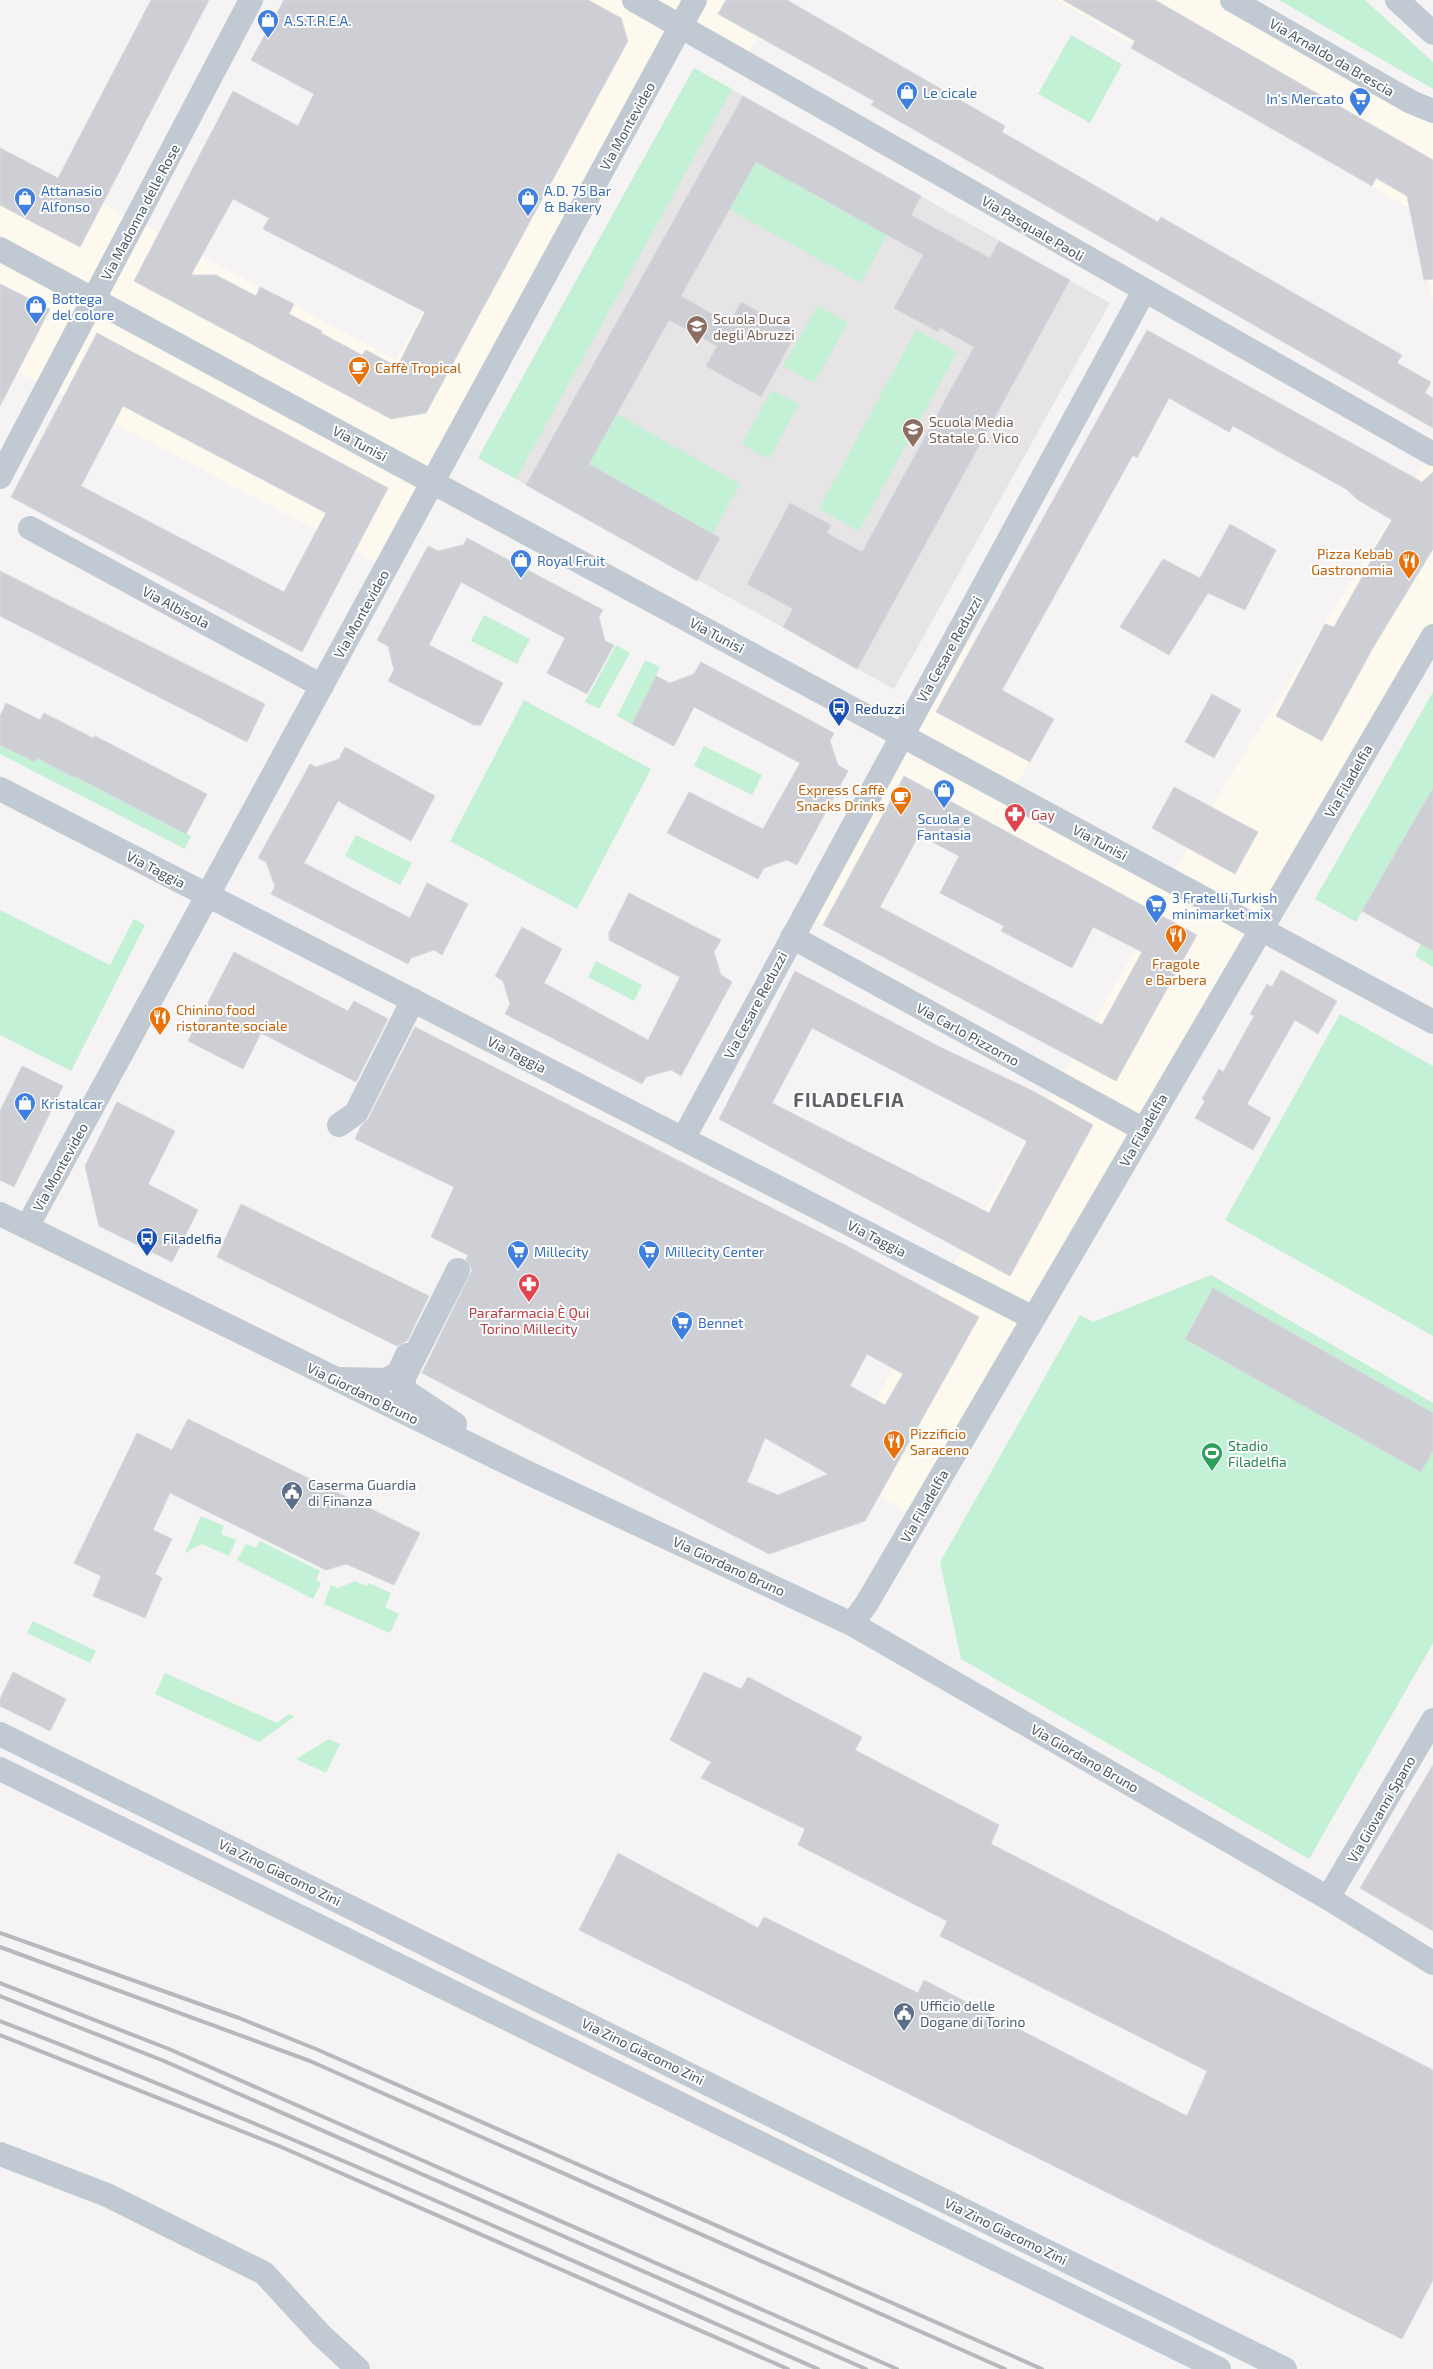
<svg xmlns="http://www.w3.org/2000/svg" width="1433" height="2369" font-family="'Exo 2',sans-serif">
<style>
.commercial{fill:#fdf9ef}
.education{fill:#e6e4e5}
.green{fill:#c3f1d5}
.building{fill:#cdcfd5;stroke:#d7d9de;fill-rule:evenodd}
.lines{fill:none;stroke-linecap:round;stroke-linejoin:round}
.minor{stroke:#c1cad2;stroke-width:24}
.rail{stroke:#b5b8bd;stroke-width:4}
.labels{text-anchor:middle;dominant-baseline:central;stroke-width:4;stroke-linejoin:round;paint-order:stroke}
.shop-label{font-size:14px;fill:#366cbe;stroke:#fff;text-anchor:start}
.street-label{font-size:14px;fill:#4a5661;stroke:#fff}
.education-label{font-size:14px;fill:#785e54;stroke:#fff;text-anchor:start}
.food-label{font-size:14px;fill:#c56008;stroke:#fff;text-anchor:start}
.transit-label{font-size:14px;fill:#164399;stroke:#fff;text-anchor:start}
.health-label{font-size:14px;fill:#be3a42;stroke:#fff;text-anchor:start}
.leisure-label{font-size:14px;fill:#27864d;stroke:#fff;text-anchor:start}
.service-label{font-size:14px;fill:#4e5e75;stroke:#fff;text-anchor:start}
.district-label{font-size:19px;font-weight:bold;letter-spacing:1px;fill:#5f6368;stroke:#fff}
</style>
<rect width="100%" height="100%" fill="#f5f3f3"/>
<g class="commercial">
<path d="M 593,0 L 778,0 L 744,61 L 681,27 L 386,567 L 0,362 L 0,148 L 396,360 Z"/>
<path d="M 1057,0 L 1232,0 L 1433,111 L 1433,304 L 1410,209 Z"/>
<path d="M 1433,449 L 1433,636 L 917,1517 L 834,1471 L 1135,950 L 919,835 L 860,944 L 804,914 L 958,634 L 998,657 L 998,688 L 1054,719 L 1011,794 L 1170,880 L 1207,814 Z"/>
</g>
<path class="education" d="M 694,68 L 1110,303 L 894,689 L 478,458 Z"/>
<g class="green">
<path d="M 1279,0 L 1365,0 L 1433,62 L 1433,89 Z"/>
<path d="M 1071,35 L 1122,64 L 1090,123 L 1038,94 Z"/>
<path d="M 694,68 L 732,89 L 516,479 L 478,458 Z"/>
<path d="M 756,162 L 887,235 L 861,283 L 729,209 Z"/>
<path d="M 818,306 L 848,323 L 814,383 L 783,366 Z"/>
<path d="M 916,330 L 957,352 L 859,531 L 819,509 Z"/>
<path d="M 772,390 L 799,404 L 769,459 L 742,444 Z"/>
<path d="M 617,414 L 740,484 L 713,534 L 589,464 Z"/>
<path d="M 484,615 L 530,639 L 517,664 L 471,641 Z"/>
<path d="M 616,645 L 630,653 L 599,709 L 585,702 Z"/>
<path d="M 645,660 L 660,667 L 632,724 L 617,716 Z"/>
<path d="M 1433,692 L 1433,789 L 1356,922 L 1315,899 Z"/>
<path d="M 524,700 L 651,769 L 577,909 L 450,841 Z"/>
<path d="M 0,745 L 35,762 L 37,758 L 73,777 L 74,776 L 191,836 L 185,849 L 0,754 Z"/>
<path d="M 704,746 L 762,775 L 752,795 L 694,766 Z"/>
<path d="M 356,835 L 412,863 L 400,885 L 345,856 Z"/>
<path d="M 0,910 L 110,965 L 134,919 L 145,925 L 71,1071 L 0,1035 Z"/>
<path d="M 1421,944 L 1433,951 L 1433,967 L 1415,956 Z"/>
<path d="M 596,961 L 642,985 L 634,1001 L 588,977 Z"/>
<path d="M 1340,1014 L 1433,1066 L 1433,1336 L 1225,1220 Z"/>
<path d="M 1211,1275 L 1433,1403 L 1433,1643 L 1309,1859 L 961,1659 L 940,1562 L 1080,1315 L 1093,1322 Z"/>
<path d="M 201,1516 L 224,1526 L 221,1534 L 236,1540 L 229,1556 L 202,1544 L 185,1553 Z"/>
<path d="M 260,1541 L 320,1571 L 316,1580 L 321,1583 L 313,1599 L 237,1560 L 246,1544 L 256,1548 Z"/>
<path d="M 355,1581 L 367,1586 L 369,1583 L 391,1593 L 385,1607 L 399,1614 L 390,1633 L 324,1604 L 331,1585 L 338,1588 Z"/>
<path d="M 33,1621 L 96,1651 L 90,1663 L 27,1633 Z"/>
<path d="M 165,1673 L 277,1723 L 289,1714 L 295,1716 L 259,1742 L 155,1694 Z"/>
<path d="M 329,1739 L 340,1744 L 326,1773 L 296,1759 Z"/>
</g>
<g class="building">
<path d="M 151,0 L 209,0 L 80,247 L 0,205 L 0,148 L 58,178 Z"/>
<path d="M 284,0 L 588,0 L 621,18 L 628,41 L 426,413 L 391,419 L 134,281 L 233,91 L 298,126 L 314,94 L 251,60 ZM 233,199 L 269,218 L 263,229 L 425,312 L 397,367 L 366,350 L 362,355 L 321,333 L 322,331 L 289,314 L 294,304 L 260,287 L 256,296 L 216,275 L 191,275 Z"/>
<path d="M 726,0 L 787,0 L 1005,126 L 1002,132 L 1158,222 L 1161,217 L 1402,355 L 1397,363 L 1431,382 L 1425,393 L 1433,398 L 1433,428 L 871,105 L 874,101 L 718,14 Z"/>
<path d="M 1063,0 L 1155,0 L 1433,160 L 1433,279 L 1424,280 L 1407,196 L 1376,178 L 1372,186 L 1131,48 L 1135,41 Z"/>
<path d="M 743,96 L 921,196 L 911,215 L 990,258 L 999,241 L 1070,280 L 857,669 L 783,627 L 793,609 L 747,584 L 790,503 L 831,525 L 827,533 L 862,552 L 974,347 L 940,328 L 938,332 L 894,308 L 923,255 L 756,162 L 681,296 L 729,324 L 741,302 L 797,332 L 761,397 L 706,366 L 717,346 L 669,320 L 589,464 L 720,538 L 697,581 L 526,485 Z"/>
<path d="M 0,284 L 50,309 L 0,406 Z"/>
<path d="M 1147,330 L 1422,482 L 1433,472 L 1433,549 L 1374,646 L 1322,741 L 1276,716 L 1325,624 L 1334,627 L 1371,561 L 1369,558 L 1392,520 L 1358,500 L 1346,489 L 1233,426 L 1229,432 L 1169,398 L 1137,458 L 1133,455 L 1002,690 L 1054,719 L 1030,762 L 936,712 Z"/>
<path d="M 97,333 L 388,488 L 302,652 L 11,497 ZM 123,406 L 326,513 L 284,592 L 81,486 Z"/>
<path d="M 1230,524 L 1276,550 L 1245,610 L 1208,593 L 1169,655 L 1120,627 L 1163,559 L 1200,578 Z"/>
<path d="M 467,538 L 603,610 L 599,617 L 605,641 L 614,645 L 587,694 L 547,673 L 565,638 L 461,582 L 429,645 L 503,683 L 481,725 L 474,725 L 388,681 L 394,670 L 388,646 L 377,640 L 428,546 L 438,551 L 463,545 Z"/>
<path d="M 0,571 L 265,704 L 247,742 L 0,616 Z"/>
<path d="M 701,662 L 834,733 L 830,741 L 838,765 L 848,771 L 797,865 L 787,860 L 764,868 L 758,879 L 667,833 L 689,792 L 763,829 L 800,763 L 694,707 L 674,746 L 632,724 L 656,676 L 670,683 L 694,674 Z"/>
<path d="M 1212,694 L 1241,710 L 1214,758 L 1185,742 Z"/>
<path d="M 6,703 L 40,720 L 44,713 L 93,738 L 95,736 L 207,794 L 186,834 L 74,776 L 73,777 L 37,758 L 35,762 L 0,745 L 0,716 Z"/>
<path d="M 345,747 L 435,796 L 411,841 L 338,801 L 304,863 L 410,918 L 427,883 L 468,904 L 442,955 L 434,950 L 411,958 L 408,964 L 271,894 L 275,886 L 266,862 L 258,858 L 310,764 L 316,767 L 339,759 Z"/>
<path d="M 904,776 L 1197,935 L 1116,1081 L 823,925 ZM 919,835 L 959,856 L 940,893 L 1004,926 L 1001,931 L 1072,968 L 1093,927 L 1142,952 L 1102,1025 L 880,907 Z"/>
<path d="M 1174,787 L 1258,832 L 1235,874 L 1152,828 Z"/>
<path d="M 1433,788 L 1433,951 L 1362,911 Z"/>
<path d="M 629,893 L 721,940 L 714,952 L 721,975 L 732,982 L 681,1076 L 671,1070 L 646,1077 L 642,1084 L 505,1014 L 510,1004 L 503,981 L 495,976 L 522,927 L 562,949 L 544,983 L 648,1040 L 680,977 L 609,940 L 609,933 Z"/>
<path d="M 234,952 L 348,1011 L 354,1001 L 388,1019 L 356,1082 L 261,1033 L 243,1069 L 188,1041 Z"/>
<path d="M 1281,970 L 1337,1001 L 1318,1034 L 1295,1020 L 1247,1104 L 1271,1118 L 1253,1150 L 1195,1118 L 1205,1101 L 1202,1099 L 1219,1069 L 1223,1072 L 1254,1016 L 1250,1014 L 1267,984 L 1272,987 Z"/>
<path d="M 795,971 L 940,1047 L 1033,1091 L 1093,1125 L 1010,1276 L 719,1119 ZM 812,1028 L 1027,1141 L 989,1213 L 772,1103 Z"/>
<path d="M 415,1027 L 847,1246 L 979,1317 L 865,1521 L 769,1554 L 422,1373 L 472,1270 L 466,1259 L 468,1255 L 431,1237 L 454,1187 L 355,1139 L 361,1126 L 368,1119 ZM 867,1354 L 903,1374 L 885,1405 L 850,1386 ZM 765,1438 L 828,1474 L 778,1495 L 747,1482 Z"/>
<path d="M 22,1066 L 63,1086 L 14,1187 L 0,1180 L 0,1111 Z"/>
<path d="M 117,1102 L 175,1131 L 148,1184 L 198,1210 L 172,1262 L 99,1226 L 85,1166 Z"/>
<path d="M 241,1204 L 429,1296 L 407,1341 L 397,1346 L 217,1257 Z"/>
<path d="M 1213,1288 L 1433,1413 L 1433,1451 L 1421,1472 L 1185,1339 Z"/>
<path d="M 188,1419 L 420,1533 L 394,1585 L 346,1564 L 326,1570 L 170,1493 L 153,1530 L 172,1539 L 155,1574 L 162,1578 L 145,1618 L 93,1596 L 101,1576 L 74,1563 L 137,1433 L 172,1450 Z"/>
<path d="M 13,1672 L 66,1699 L 50,1731 L 0,1706 L 0,1699 Z"/>
<path d="M 704,1672 L 741,1689 L 748,1677 L 862,1737 L 855,1750 L 999,1825 L 991,1844 L 1433,2070 L 1433,2280 L 1402,2339 L 579,1930 L 618,1853 L 758,1928 L 764,1917 L 918,1993 L 924,1980 L 1187,2116 L 1207,2071 L 940,1936 L 947,1921 L 798,1845 L 805,1829 L 701,1778 L 711,1762 L 670,1740 Z"/>
<path d="M 1433,1765 L 1433,1931 L 1360,1888 Z"/>
</g>
<g class="lines">
<g class="minor">
<path d="M 634,0 L 1433,454"/>
<path d="M 1232,0 L 1411,102 L 1433,111"/>
<path d="M 1397,0 L 1433,33"/>
<path d="M 0,249 L 1433,1022"/>
<path d="M 0,477 L 251,0"/>
<path d="M 30,528 L 322,686"/>
<path d="M 0,789 L 1033,1318"/>
<path d="M 792,937 L 1144,1130"/>
<path d="M 339,1125 L 356,1113 L 413,1000"/>
<path d="M 683,1139 L 1144,291"/>
<path d="M 0,1214 L 524,1471 L 852,1624 L 1328,1898 L 1433,1963"/>
<path d="M 27,1227 L 695,0"/>
<path d="M 341,1379 L 385,1380 L 398,1374 L 407,1355"/>
<path d="M 455,1424 L 404,1390 L 404,1377 L 458,1270"/>
<path d="M 852,1624 L 867,1603 L 1433,636"/>
<path d="M 0,1734 L 1285,2369"/>
<path d="M 0,1769 L 1219,2369"/>
<path d="M 1328,1898 L 1433,1720"/>
<path d="M 0,2154 L 107,2195 L 264,2273 L 321,2335 L 358,2369"/>
</g>
<g class="rail">
<path d="M 0,1933 L 239,2018 L 316,2049 L 1042,2369"/>
<path d="M 0,1947 L 310,2061 L 1005,2369"/>
<path d="M 0,1983 L 169,2049 L 897,2369"/>
<path d="M 0,1996 L 164,2061 L 866,2369"/>
<path d="M 0,2021 C 277,2128 547,2249 818,2369"/>
<path d="M 0,2035 L 279,2146 L 788,2369"/>
</g>
</g>
<defs>
<g id="shop-pin" transform="scale(1.125)"><path d="M0 17L-7.5 6A9.5 9.5 0 1 1 7.5 6Z" fill="#3f7fe0" stroke="#fff"/><path d="M-5-2.5h2.3a2.7 3.5 0 0 1 5.4 0H5L5.5 6h-11ZM-1.5-2.5h3a1.5 2.3 0 0 0-3 0Z" fill="#fff"/></g>
<g id="supermarket-pin" transform="scale(1.125)"><path d="M0 17L-7.5 6A9.5 9.5 0 1 1 7.5 6Z" fill="#3f7fe0" stroke="#fff"/><path d="M-6-5.5h2.5l.6 2H6L4.5 2H-2.5L-4.4-4H-6ZM-1.5 3.2a1.3 1.3 0 1 0 .1 0ZM3 3.2a1.3 1.3 0 1 0 .1 0Z" fill="#fff"/></g>
<g id="school-pin" transform="scale(1.125)"><path d="M0 17L-7.5 6A9.5 9.5 0 1 1 7.5 6Z" fill="#8d6e63" stroke="#fff"/><path d="M0-5L7-2L0 1L-7-2ZM-4 1L0 2.5L4 1V4Q0 6-4 4Z" fill="#fff"/></g>
<g id="cafe-pin" transform="scale(1.125)"><path d="M0 17L-7.5 6A9.5 9.5 0 1 1 7.5 6Z" fill="#e8710a" stroke="#fff"/><path d="M-5.5-4.5H6V0H3Q3 3.5 0 3.5H-2.5Q-5.5 3.5-5.5 0ZM3-3.2v2h1.7v-2ZM-6 4.5H4V6H-6Z" fill="#fff"/></g>
<g id="restaurant-pin" transform="scale(1.125)"><path d="M0 17L-7.5 6A9.5 9.5 0 1 1 7.5 6Z" fill="#e8710a" stroke="#fff"/><path d="M-5-6h1v4h1v-4h1v4h1v-4h1v5L-1.5 .5V6h-2V.5L-5-1ZM5-6V6H3V1.5H1.5Q1.5-4 5-6Z" fill="#fff"/></g>
<g id="bus-pin" transform="scale(1.125)"><path d="M0 17L-7.5 6A9.5 9.5 0 1 1 7.5 6Z" fill="#1a4fb4" stroke="#fff"/><path d="M-5-6H5V4H4V6H2V4H-2V6H-4V4H-5ZM-3.5-4V0h7V-4ZM-3.5 1.2v1.5H-2V1.2ZM2 1.2v1.5H3.5V1.2Z" fill="#fff"/></g>
<g id="pharmacy-pin" transform="scale(1.125)"><path d="M0 17L-7.5 6A9.5 9.5 0 1 1 7.5 6Z" fill="#e0444e" stroke="#fff"/><path d="M-2-6h4v4h4v4h-4v4h-4v-4h-4v-4h4Z" fill="#fff"/></g>
<g id="stadium-pin" transform="scale(1.125)"><path d="M0 17L-7.5 6A9.5 9.5 0 1 1 7.5 6Z" fill="#2e9e5b" stroke="#fff"/><path d="M0-5a6.5 5 0 1 0 0 10a6.5 5 0 1 0 0-10ZM-3.5-1.8h7v3.6h-7Z" fill="#fff"/></g>
<g id="civic-pin" transform="scale(1.125)"><path d="M0 17L-7.5 6A9.5 9.5 0 1 1 7.5 6Z" fill="#5c6f8a" stroke="#fff"/><path d="M-.6-6.5H3V-4.5H.6V-3L4-1V1h2V6H-6V1h2V-1L-.6-3ZM-1.2 2.5V6h2.4V2.5Z" fill="#fff"/></g>
</defs>
<g fill-rule="evenodd">
<use href="#shop-pin" x="268" y="20"/>
<use href="#shop-pin" x="907" y="92"/>
<use href="#supermarket-pin" x="1360" y="98"/>
<use href="#shop-pin" x="25" y="198"/>
<use href="#shop-pin" x="528" y="198"/>
<use href="#shop-pin" x="36" y="306"/>
<use href="#school-pin" x="697" y="326"/>
<use href="#cafe-pin" x="359" y="367"/>
<use href="#school-pin" x="913" y="429"/>
<use href="#shop-pin" x="521" y="560"/>
<use href="#restaurant-pin" x="1409" y="561"/>
<use href="#bus-pin" x="839" y="708"/>
<use href="#shop-pin" x="944" y="790"/>
<use href="#cafe-pin" x="901" y="797"/>
<use href="#pharmacy-pin" x="1015" y="814"/>
<use href="#supermarket-pin" x="1156" y="905"/>
<use href="#restaurant-pin" x="1176" y="935"/>
<use href="#restaurant-pin" x="160" y="1017"/>
<use href="#shop-pin" x="25" y="1103"/>
<use href="#bus-pin" x="147" y="1238"/>
<use href="#supermarket-pin" x="518" y="1251"/>
<use href="#supermarket-pin" x="649" y="1251"/>
<use href="#pharmacy-pin" x="529" y="1284"/>
<use href="#supermarket-pin" x="682" y="1322"/>
<use href="#restaurant-pin" x="894" y="1441"/>
<use href="#stadium-pin" x="1212" y="1453"/>
<use href="#civic-pin" x="292" y="1492"/>
<use href="#civic-pin" x="904" y="2013"/>
</g>
<g class="labels">
<g class="shop-label">
<text x="284" y="20">A.S.T.R.E.A.</text>
<text x="923" y="92">Le cicale</text>
<text x="1344" y="98" text-anchor="end">In's Mercato</text>
<text x="41" y="190">Attanasio<tspan x="41" dy="16">Alfonso</tspan></text>
<text x="544" y="190">A.D. 75 Bar<tspan x="544" dy="16">&amp; Bakery</tspan></text>
<text x="52" y="298">Bottega<tspan x="52" dy="16">del colore</tspan></text>
<text x="537" y="560">Royal Fruit</text>
<text x="944" y="818" text-anchor="middle">Scuola e<tspan x="944" dy="16">Fantasia</tspan></text>
<text x="1172" y="897">3 Fratelli Turkish<tspan x="1172" dy="16">minimarket mix</tspan></text>
<text x="41" y="1103">Kristalcar</text>
<text x="534" y="1251">Millecity</text>
<text x="665" y="1251">Millecity Center</text>
<text x="698" y="1322">Bennet</text>
</g>
<g class="street-label">
<text transform="translate(1332 57) rotate(30)">Via Arnaldo da Brescia</text>
<text transform="translate(627 126) rotate(-61)">Via Montevideo</text>
<text transform="translate(140 212) rotate(-62)">Via Madonna delle Rose</text>
<text transform="translate(1033 228) rotate(30)">Via Pasquale Paoli</text>
<text transform="translate(360 443) rotate(28)">Via Tunisi</text>
<text transform="translate(176 607) rotate(28)">Via Albisola</text>
<text transform="translate(361 614) rotate(-61)">Via Montevideo</text>
<text transform="translate(717 635) rotate(28)">Via Tunisi</text>
<text transform="translate(949 649) rotate(-61)">Via Cesare Reduzzi</text>
<text transform="translate(1348 781) rotate(-60)">Via Filadelfia</text>
<text transform="translate(1100 842) rotate(28)">Via Tunisi</text>
<text transform="translate(156 869) rotate(27)">Via Taggia</text>
<text transform="translate(755 1005) rotate(-62)">Via Cesare Reduzzi</text>
<text transform="translate(968 1034) rotate(29)">Via Carlo Pizzorno</text>
<text transform="translate(517 1054) rotate(27)">Via Taggia</text>
<text transform="translate(1143 1130) rotate(-60)">Via Filadelfia</text>
<text transform="translate(60 1167) rotate(-61)">Via Montevideo</text>
<text transform="translate(877 1238) rotate(27)">Via Taggia</text>
<text transform="translate(363 1393) rotate(26)">Via Giordano Bruno</text>
<text transform="translate(924 1506) rotate(-60)">Via Filadelfia</text>
<text transform="translate(729 1566) rotate(25)">Via Giordano Bruno</text>
<text transform="translate(1085 1758) rotate(30)">Via Giordano Bruno</text>
<text transform="translate(1381 1809) rotate(-60)">Via Giovanni Spano</text>
<text transform="translate(280 1872) rotate(26)">Via Zino Giacomo Zini</text>
<text transform="translate(643 2051) rotate(26)">Via Zino Giacomo Zini</text>
<text transform="translate(1006 2231) rotate(26)">Via Zino Giacomo Zini</text>
</g>
<g class="education-label">
<text x="713" y="318">Scuola Duca<tspan x="713" dy="16">degli Abruzzi</tspan></text>
<text x="929" y="421">Scuola Media<tspan x="929" dy="16">Statale G. Vico</tspan></text>
</g>
<g class="food-label">
<text x="375" y="367">Caffè Tropical</text>
<text x="1393" y="553" text-anchor="end">Pizza Kebab<tspan x="1393" dy="16">Gastronomia</tspan></text>
<text x="885" y="789" text-anchor="end">Express Caffè<tspan x="885" dy="16">Snacks Drinks</tspan></text>
<text x="1176" y="963" text-anchor="middle">Fragole<tspan x="1176" dy="16">e Barbera</tspan></text>
<text x="176" y="1009">Chinino food<tspan x="176" dy="16">ristorante sociale</tspan></text>
<text x="910" y="1433">Pizzificio<tspan x="910" dy="16">Saraceno</tspan></text>
</g>
<g class="transit-label">
<text x="855" y="708">Reduzzi</text>
<text x="163" y="1238">Filadelfia</text>
</g>
<g class="health-label">
<text x="1031" y="814">Gay</text>
<text x="529" y="1312" text-anchor="middle">Parafarmacia È Qui<tspan x="529" dy="16">Torino Millecity</tspan></text>
</g>
<g class="leisure-label">
<text x="1228" y="1445">Stadio<tspan x="1228" dy="16">Filadelfia</tspan></text>
</g>
<g class="service-label">
<text x="308" y="1484">Caserma Guardia<tspan x="308" dy="16">di Finanza</tspan></text>
<text x="920" y="2005">Ufficio delle<tspan x="920" dy="16">Dogane di Torino</tspan></text>
</g>
<g class="district-label">
<text x="849" y="1099">FILADELFIA</text>
</g>
</g>
</svg>
